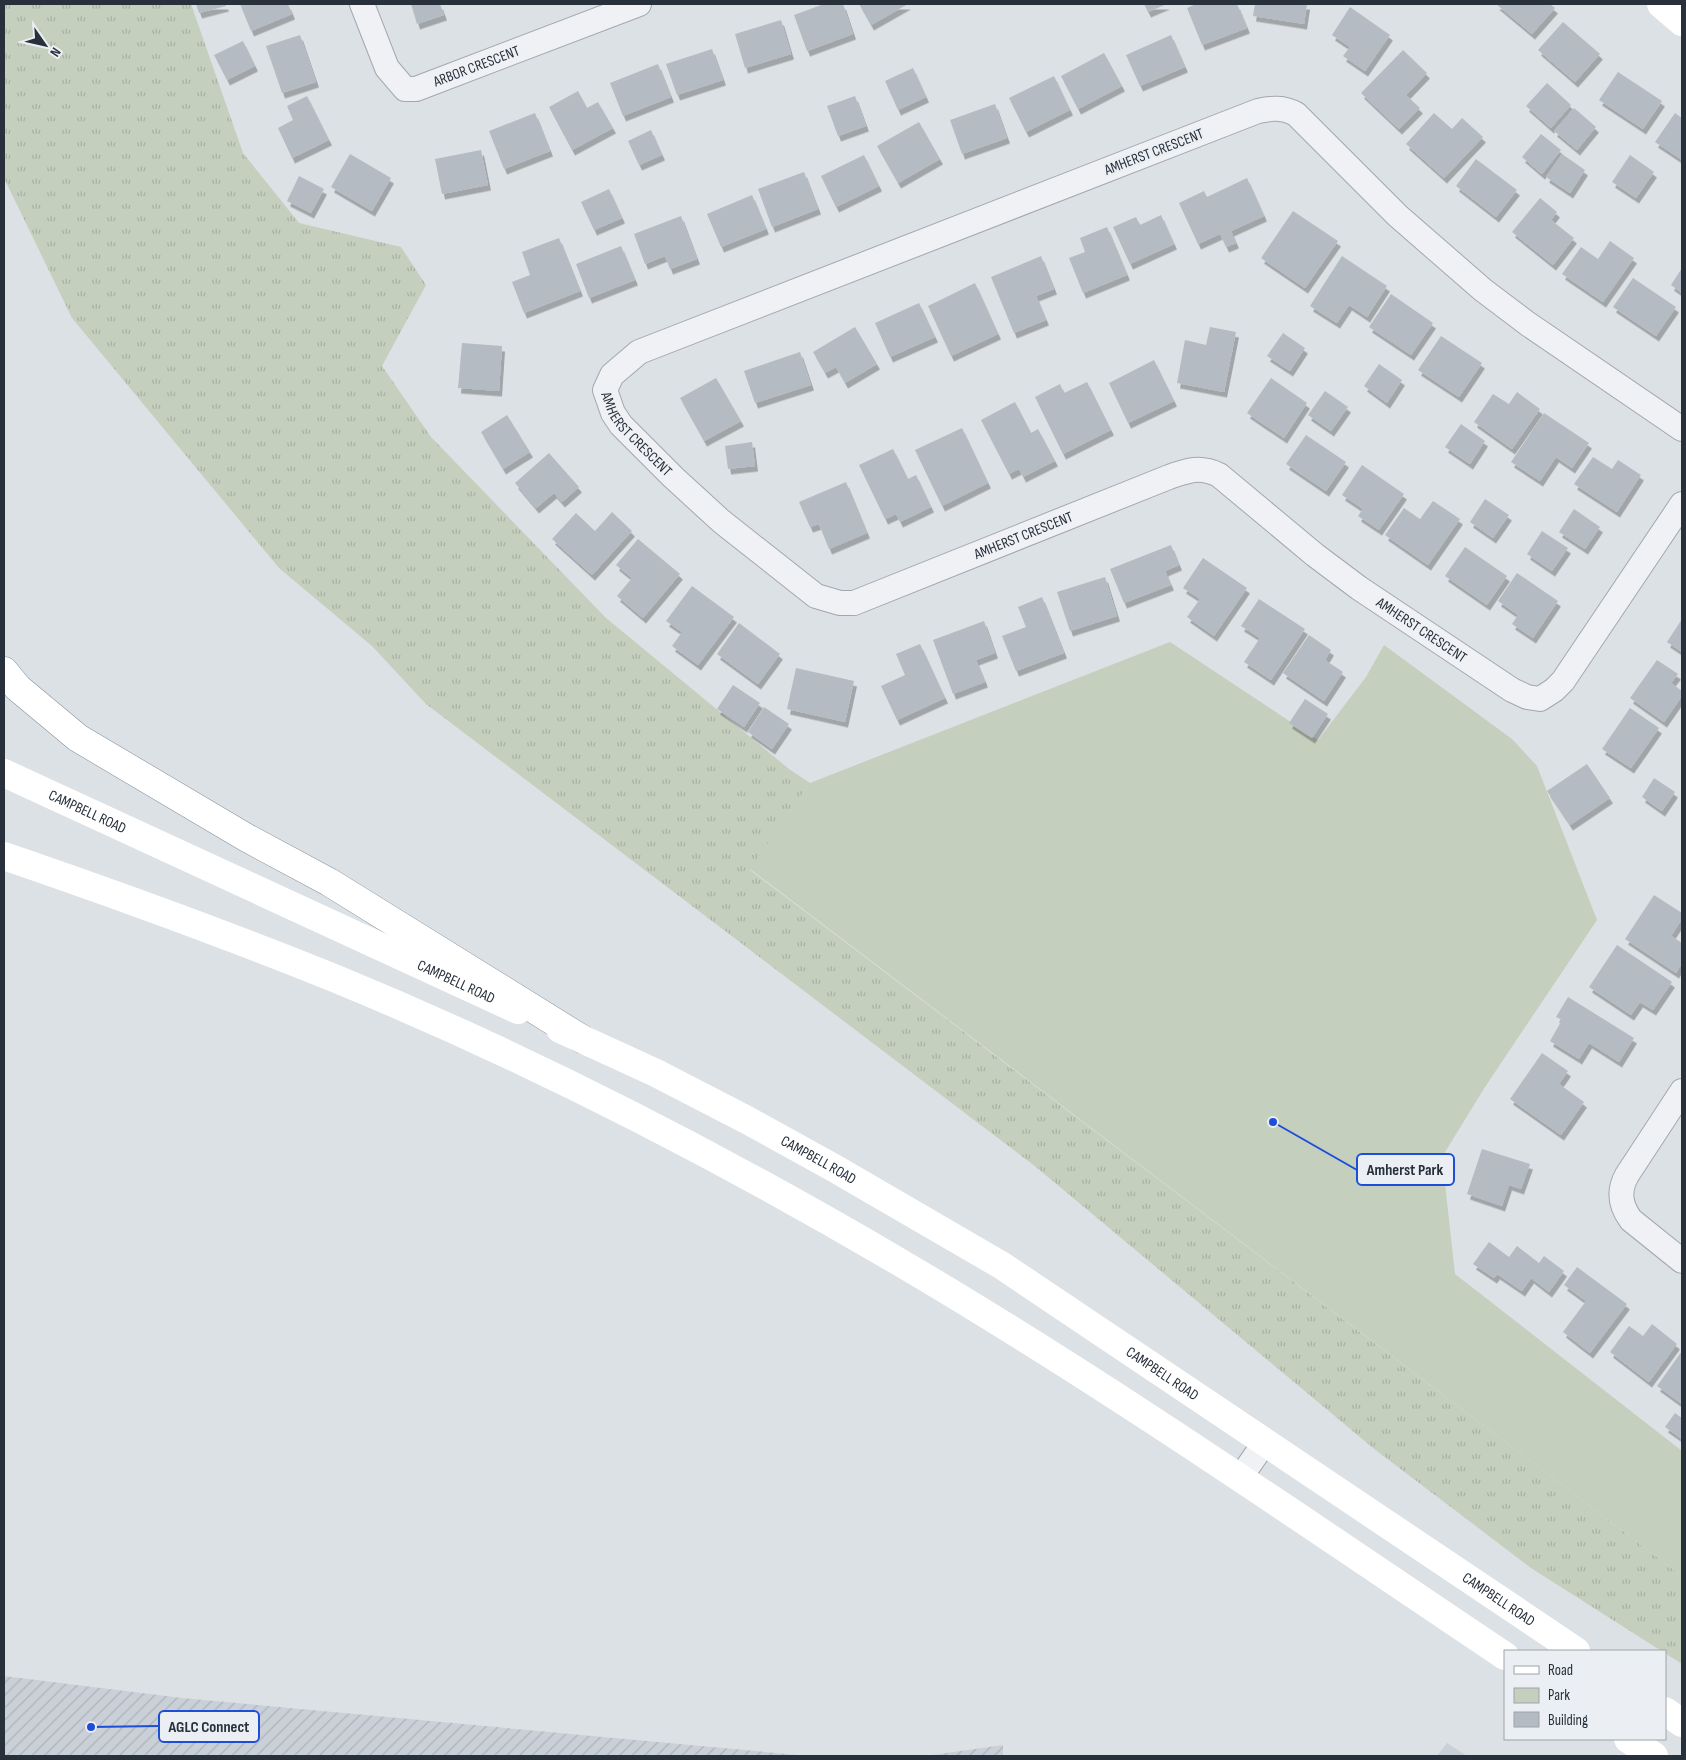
<svg xmlns="http://www.w3.org/2000/svg" width="1686" height="1760" font-family="'Sofia Sans Condensed',sans-serif">
<style>
.built{fill:#cad0d7}
.industrial{fill:url(#industrial-furrows)}
.grass{fill:url(#grass-tufts)}
.green{fill:#c4cfbe}
.building{fill:#b4bbc2;filter:url(#shadow)}
.lines{fill:none;stroke-linecap:round;stroke-linejoin:round}
.street-casing{stroke:#a2a8af;stroke-width:26}
.highway-casing{stroke:#85909b;stroke-width:29}
.street{stroke:#eff1f4;stroke-width:24}
.secondary{stroke:#fff;stroke-width:28}
.highway{stroke:#fff;stroke-width:28}
.labels{text-anchor:middle;dominant-baseline:central;stroke-width:5;stroke-linejoin:round;paint-order:stroke}
.street-label{font-size:15px;fill:#27303b;stroke:#ebeff3}
.leader{fill:none;stroke:#1d4ed8;stroke-width:2}
.callout-dot{fill:#1d4ed8;stroke:#ebeff3;stroke-width:2}
.callout{fill:#ebeff3;stroke:#1d4ed8;stroke-width:2}
.callout-label{font-size:16px;text-anchor:middle;font-weight:bold;fill:#27303b}
</style>
<defs>
<pattern id="industrial-furrows" width="10" height="10" patternUnits="userSpaceOnUse" patternTransform="scale(1.25)"><rect width="10" height="10" fill="#cad0d7"/><path d="M-1 1l2-2M0 10L10 0M9 11l2-2" fill="none" stroke="#aeb3b9"/></pattern>
<pattern id="grass-tufts" width="24" height="20" patternUnits="userSpaceOnUse" patternTransform="scale(1.25)"><rect width="24" height="20" fill="#c4cfbe"/><path d="M3 7l-1-3M5 7V3M7 7l1-3M15 17l-1-3M17 17v-4M19 17l1-3" fill="none" stroke="#a8b2a4"/></pattern>
<filter id="shadow"><feDropShadow dx="3" dy="5.5" stdDeviation="0" flood-color="#0004"/></filter>
</defs>
<rect width="100%" height="100%" fill="#dce1e5"/>
<path class="built" d="M 1447,1743 L 1467,1756 L 1437,1756 Z"/>
<g class="industrial">
<path d="M 4,1676 L 182,1698 L 809,1756 L 4,1756 Z"/>
<path d="M 1003,1745 L 1003,1756 L 925,1756 Z"/>
</g>
<path class="grass" d="M 4,4 L 191,4 L 243,153 L 299,223 L 401,247 L 426,285 L 382,366 L 431,437 L 606,618 L 789,769 L 810,783 L 750,870 L 1682,1576 L 1682,1664 L 1531,1568 L 1373,1448 L 1036,1167 L 426,704 L 372,646 L 279,568 L 72,318 L 4,178 Z"/>
<path class="green" d="M 1170,642 L 1318,740 L 1366,677 L 1384,645 L 1512,739 L 1537,766 L 1597,920 L 1485,1087 L 1442,1157 L 1455,1274 L 1682,1451 L 1682,1576 L 750,869 L 810,783 Z"/>
<g class="building">
<path d="M 196,4 L 225,4 L 226,6 L 199,13 Z"/>
<path d="M 240,4 L 288,4 L 292,14 L 251,31 Z"/>
<path d="M 411,4 L 440,4 L 444,15 L 417,24 Z"/>
<path d="M 824,4 L 843,4 L 853,34 L 807,51 L 794,15 Z"/>
<path d="M 859,4 L 908,4 L 871,25 Z"/>
<path d="M 1144,4 L 1167,4 L 1148,12 Z"/>
<path d="M 1196,4 L 1237,4 L 1247,28 L 1202,45 L 1187,8 Z"/>
<path d="M 1255,4 L 1307,4 L 1304,24 L 1253,16 Z"/>
<path d="M 1496,4 L 1550,4 L 1555,8 L 1532,34 Z"/>
<path d="M 1350,7 L 1390,35 L 1365,71 L 1343,56 L 1350,47 L 1332,35 Z"/>
<path d="M 781,20 L 791,54 L 745,68 L 735,34 Z"/>
<path d="M 1563,22 L 1600,54 L 1575,82 L 1538,50 Z"/>
<path d="M 300,35 L 316,82 L 282,93 L 266,46 Z"/>
<path d="M 1171,35 L 1185,67 L 1140,86 L 1126,55 Z"/>
<path d="M 243,41 L 255,66 L 227,80 L 214,55 Z"/>
<path d="M 712,49 L 723,80 L 677,95 L 666,64 Z"/>
<path d="M 1403,50 L 1427,73 L 1406,95 L 1420,108 L 1399,129 L 1361,93 Z"/>
<path d="M 1104,53 L 1122,86 L 1078,109 L 1061,76 Z"/>
<path d="M 658,64 L 671,97 L 623,116 L 610,83 Z"/>
<path d="M 913,68 L 926,97 L 898,110 L 885,81 Z"/>
<path d="M 1618,72 L 1662,101 L 1643,129 L 1599,100 Z"/>
<path d="M 1054,76 L 1070,110 L 1026,132 L 1009,98 Z"/>
<path d="M 1547,83 L 1571,105 L 1551,128 L 1526,106 Z"/>
<path d="M 578,91 L 587,108 L 598,102 L 613,128 L 572,150 L 549,107 Z"/>
<path d="M 307,96 L 329,140 L 292,158 L 278,128 L 293,120 L 287,106 Z"/>
<path d="M 855,96 L 866,126 L 838,136 L 827,106 Z"/>
<path d="M 995,104 L 1007,138 L 962,154 L 950,120 Z"/>
<path d="M 1574,108 L 1596,127 L 1577,150 L 1554,131 Z"/>
<path d="M 535,113 L 550,151 L 504,169 L 489,131 Z"/>
<path d="M 1434,113 L 1452,129 L 1462,118 L 1483,137 L 1444,178 L 1406,144 Z"/>
<path d="M 1675,113 L 1682,118 L 1682,160 L 1655,142 Z"/>
<path d="M 919,122 L 940,159 L 898,183 L 877,146 Z"/>
<path d="M 651,130 L 662,155 L 639,165 L 628,141 Z"/>
<path d="M 1541,134 L 1561,150 L 1542,174 L 1522,157 Z"/>
<path d="M 481,150 L 488,185 L 442,194 L 435,159 Z"/>
<path d="M 350,154 L 391,178 L 372,211 L 331,187 Z"/>
<path d="M 1562,154 L 1585,170 L 1570,193 L 1546,177 Z"/>
<path d="M 864,155 L 879,186 L 836,207 L 821,176 Z"/>
<path d="M 1630,155 L 1654,172 L 1636,198 L 1612,182 Z"/>
<path d="M 1476,159 L 1517,190 L 1496,217 L 1456,186 Z"/>
<path d="M 804,172 L 818,209 L 772,227 L 758,189 Z"/>
<path d="M 299,176 L 324,189 L 311,213 L 287,201 Z"/>
<path d="M 1247,178 L 1264,216 L 1231,231 L 1236,243 L 1226,247 L 1220,234 L 1198,244 L 1179,203 L 1204,191 L 1207,197 Z"/>
<path d="M 609,189 L 622,218 L 594,230 L 581,202 Z"/>
<path d="M 752,195 L 766,229 L 721,247 L 707,214 Z"/>
<path d="M 1540,198 L 1557,212 L 1551,220 L 1574,238 L 1553,265 L 1512,232 Z"/>
<path d="M 1293,211 L 1338,241 L 1305,288 L 1261,258 Z"/>
<path d="M 1161,215 L 1174,244 L 1130,264 L 1113,227 L 1136,217 L 1140,225 Z"/>
<path d="M 681,216 L 697,259 L 670,269 L 665,256 L 645,264 L 634,234 Z"/>
<path d="M 1107,227 L 1127,275 L 1083,293 L 1069,258 L 1085,252 L 1080,238 Z"/>
<path d="M 559,238 L 580,291 L 524,313 L 512,282 L 530,275 L 522,252 Z"/>
<path d="M 1610,241 L 1634,258 L 1603,302 L 1562,274 L 1581,247 L 1598,259 Z"/>
<path d="M 621,246 L 635,280 L 589,298 L 576,264 Z"/>
<path d="M 1041,256 L 1054,289 L 1036,296 L 1046,320 L 1014,333 L 991,277 Z"/>
<path d="M 1342,256 L 1387,286 L 1367,317 L 1349,305 L 1337,323 L 1310,306 Z"/>
<path d="M 1682,268 L 1682,293 L 1671,285 Z"/>
<path d="M 1633,278 L 1676,307 L 1656,336 L 1613,307 Z"/>
<path d="M 975,283 L 998,334 L 951,356 L 928,306 Z"/>
<path d="M 1391,294 L 1433,323 L 1411,355 L 1369,327 Z"/>
<path d="M 919,303 L 935,337 L 890,357 L 875,323 Z"/>
<path d="M 855,327 L 877,364 L 845,383 L 836,367 L 825,373 L 813,352 Z"/>
<path d="M 1210,327 L 1236,332 L 1224,392 L 1177,383 L 1185,340 L 1206,345 Z"/>
<path d="M 1283,333 L 1305,348 L 1290,371 L 1267,356 Z"/>
<path d="M 1441,336 L 1482,363 L 1459,397 L 1418,370 Z"/>
<path d="M 462,343 L 502,346 L 499,391 L 458,388 Z"/>
<path d="M 800,352 L 811,385 L 755,403 L 744,371 Z"/>
<path d="M 1154,360 L 1174,401 L 1128,423 L 1109,383 Z"/>
<path d="M 1379,364 L 1402,380 L 1387,403 L 1364,386 Z"/>
<path d="M 716,378 L 741,421 L 704,441 L 680,398 Z"/>
<path d="M 1271,378 L 1307,403 L 1284,438 L 1247,413 Z"/>
<path d="M 1087,382 L 1111,430 L 1063,454 L 1035,397 L 1060,384 L 1064,393 Z"/>
<path d="M 1325,391 L 1348,407 L 1331,431 L 1308,415 Z"/>
<path d="M 1517,392 L 1540,409 L 1512,449 L 1474,422 L 1493,394 L 1509,404 Z"/>
<path d="M 1015,402 L 1031,433 L 1038,429 L 1055,461 L 1023,477 L 1019,469 L 1009,474 L 981,420 Z"/>
<path d="M 1544,413 L 1589,443 L 1572,468 L 1556,457 L 1540,481 L 1511,462 Z"/>
<path d="M 507,415 L 530,452 L 503,469 L 481,432 Z"/>
<path d="M 1461,424 L 1485,441 L 1470,464 L 1445,447 Z"/>
<path d="M 962,428 L 988,483 L 942,506 L 915,450 Z"/>
<path d="M 1306,435 L 1346,462 L 1326,491 L 1286,464 Z"/>
<path d="M 752,442 L 755,466 L 728,469 L 725,446 Z"/>
<path d="M 893,449 L 908,479 L 916,475 L 931,507 L 900,522 L 896,514 L 885,519 L 859,465 Z"/>
<path d="M 549,453 L 579,487 L 562,502 L 554,493 L 536,508 L 515,483 Z"/>
<path d="M 1593,457 L 1612,469 L 1618,460 L 1641,475 L 1617,512 L 1574,484 Z"/>
<path d="M 1362,465 L 1404,494 L 1379,530 L 1358,516 L 1363,509 L 1342,495 Z"/>
<path d="M 846,482 L 867,533 L 829,549 L 819,524 L 810,527 L 799,502 Z"/>
<path d="M 1485,499 L 1509,515 L 1493,538 L 1470,522 Z"/>
<path d="M 1433,501 L 1460,519 L 1428,565 L 1385,535 L 1404,508 L 1420,519 Z"/>
<path d="M 1574,509 L 1600,527 L 1585,549 L 1559,532 Z"/>
<path d="M 612,512 L 632,531 L 592,575 L 552,539 L 576,513 L 595,531 Z"/>
<path d="M 1542,531 L 1568,548 L 1552,571 L 1527,554 Z"/>
<path d="M 638,539 L 680,574 L 643,618 L 617,596 L 632,578 L 616,565 Z"/>
<path d="M 1171,545 L 1179,565 L 1165,571 L 1171,585 L 1124,603 L 1110,569 Z"/>
<path d="M 1465,547 L 1507,576 L 1487,605 L 1445,576 Z"/>
<path d="M 1203,558 L 1247,588 L 1214,636 L 1187,617 L 1200,599 L 1183,588 Z"/>
<path d="M 1517,573 L 1558,601 L 1533,638 L 1512,624 L 1518,615 L 1498,601 Z"/>
<path d="M 1105,577 L 1117,616 L 1070,631 L 1057,592 Z"/>
<path d="M 692,586 L 734,617 L 698,665 L 672,646 L 682,632 L 666,621 Z"/>
<path d="M 1042,597 L 1064,653 L 1016,671 L 1002,636 L 1026,627 L 1018,607 Z"/>
<path d="M 1259,599 L 1305,629 L 1271,680 L 1244,662 L 1260,638 L 1241,626 Z"/>
<path d="M 1682,619 L 1682,652 L 1667,642 Z"/>
<path d="M 984,621 L 995,653 L 976,660 L 985,682 L 953,694 L 933,640 Z"/>
<path d="M 739,623 L 780,654 L 758,684 L 717,654 Z"/>
<path d="M 1309,635 L 1331,650 L 1325,660 L 1343,672 L 1324,701 L 1283,673 Z"/>
<path d="M 920,644 L 945,698 L 897,720 L 881,686 L 905,675 L 896,654 Z"/>
<path d="M 1657,660 L 1678,674 L 1671,683 L 1682,691 L 1682,696 L 1664,722 L 1630,698 Z"/>
<path d="M 796,668 L 854,681 L 845,722 L 787,709 Z"/>
<path d="M 733,685 L 760,703 L 744,727 L 717,709 Z"/>
<path d="M 1305,699 L 1328,714 L 1312,738 L 1289,723 Z"/>
<path d="M 764,707 L 789,724 L 772,749 L 748,732 Z"/>
<path d="M 1630,708 L 1659,728 L 1631,768 L 1602,749 Z"/>
<path d="M 1587,764 L 1610,798 L 1570,825 L 1547,791 Z"/>
<path d="M 1654,778 L 1675,792 L 1662,811 L 1642,797 Z"/>
<path d="M 1654,895 L 1682,913 L 1682,919 L 1671,936 L 1682,943 L 1682,963 L 1676,973 L 1625,939 Z"/>
<path d="M 1617,945 L 1672,982 L 1653,1010 L 1640,1002 L 1631,1015 L 1589,987 Z"/>
<path d="M 1568,997 L 1634,1038 L 1619,1062 L 1589,1043 L 1579,1059 L 1550,1041 L 1562,1020 L 1556,1017 Z"/>
<path d="M 1542,1053 L 1568,1071 L 1559,1084 L 1584,1102 L 1561,1135 L 1510,1099 Z"/>
<path d="M 1482,1149 L 1530,1164 L 1521,1189 L 1509,1185 L 1502,1206 L 1467,1194 Z"/>
<path d="M 1489,1242 L 1509,1257 L 1517,1246 L 1539,1263 L 1544,1256 L 1564,1271 L 1549,1292 L 1531,1278 L 1522,1291 L 1497,1274 L 1494,1278 L 1473,1264 Z"/>
<path d="M 1577,1267 L 1627,1304 L 1590,1353 L 1563,1332 L 1586,1301 L 1564,1285 Z"/>
<path d="M 1652,1324 L 1677,1344 L 1649,1382 L 1610,1352 L 1629,1326 L 1643,1336 Z"/>
<path d="M 1682,1351 L 1682,1404 L 1657,1386 Z"/>
<path d="M 1675,1413 L 1682,1418 L 1682,1439 L 1665,1427 Z"/>
</g>
<g class="lines">
<g class="street-casing">
<g id="street">
<path id="s1" d="M 362,4 L 387,68 L 405,89 L 416,89 L 639,4"/>
<path id="s2" d="M 1682,429 L 1528,324 L 1483,290 L 1398,216 L 1296,114 C 1283,107 1272,108 1258,111 L 639,352 L 612,375 L 605,390 L 613,413 L 621,425 L 673,477 L 721,521 L 816,596 L 840,603 L 854,603 L 1169,477 C 1188,470 1200,466 1219,475 L 1315,555 L 1359,588 L 1512,690 L 1527,697 L 1540,699 L 1554,690 L 1563,681 L 1682,504"/>
<path d="M 1682,1091 L 1627,1175 C 1618,1191 1620,1205 1631,1220 L 1682,1261"/>
<path d="M 1240,1478 L 1265,1442"/>
</g>
</g>
<g class="highway-casing">
<path id="highway" d="M 4,671 L 18,688 L 78,738 L 247,838 L 329,882 L 582,1039"/>
</g>
<use href="#street" class="street"/>
<g class="secondary">
<path d="M 1661,4 L 1682,22"/>
<path id="s3" d="M 4,773 L 518,1010"/>
<path d="M 4,856 C 115,894 225,934 334,978 C 529,1058 719,1156 901,1263 C 1108,1385 1305,1522 1505,1656"/>
<path id="s4" d="M 560,1029 L 656,1073 L 747,1120 L 834,1168 L 1001,1265 L 1576,1651"/>
<path d="M 1665,1711 L 1682,1723"/>
<path d="M 1628,1739 L 1654,1756"/>
</g>
<use href="#highway" class="highway"/>
</g>
<g class="labels">
<g class="street-label">
<text stroke="none"><textPath href="#s1" startOffset="172">ARBOR CRESCENT</textPath></text>
<text transform="translate(1154 152) rotate(-21)">AMHERST CRESCENT</text>
<text stroke="none"><textPath href="#s2" startOffset="1310">AMHERST CRESCENT</textPath></text>
<text stroke="none"><textPath href="#s2" startOffset="1775">AMHERST CRESCENT</textPath></text>
<text stroke="none"><textPath href="#s2" startOffset="2239">AMHERST CRESCENT</textPath></text>
<text stroke="none"><textPath href="#s3" startOffset="92">CAMPBELL ROAD</textPath></text>
<text stroke="none"><textPath href="#s3" startOffset="498">CAMPBELL ROAD</textPath></text>
<text stroke="none"><textPath href="#s4" startOffset="290">CAMPBELL ROAD</textPath></text>
<text stroke="none"><textPath href="#s4" startOffset="695">CAMPBELL ROAD</textPath></text>
<text stroke="none"><textPath href="#s4" startOffset="1100">CAMPBELL ROAD</textPath></text>
</g>
</g>
<path class="leader" d="M1273 1122L1357 1170M91 1727L159 1726"/>
<g class="callout-dot">
<circle cx="1273" cy="1122" r="5"/>
<circle cx="91" cy="1727" r="5"/>
</g>
<g class="callout">
<rect x="1357" y="1154" width="97" height="31" rx="5"/>
<rect x="159" y="1711" width="100" height="31" rx="5"/>
</g>
<g class="callout-label">
<text x="1405" y="1175">Amherst Park</text>
<text x="209" y="1732">AGLC Connect</text>
</g>
<rect width="1686" height="1760" fill="none" stroke="#27303b" stroke-width="10"/>
<rect x="1504" y="1650" width="162" height="90" fill="#ebeff3" stroke="#9da3a9"/>
<rect x="1514" y="1666" width="25" height="8" fill="#ffffff" stroke="#9da3a9"/>
<text x="1548" y="1675" font-size="15" fill="#27303b">Road</text>
<rect x="1514" y="1688" width="25" height="15" fill="#c4cfbe" stroke="#9da3a9"/>
<text x="1548" y="1700" font-size="15" fill="#27303b">Park</text>
<rect x="1514" y="1712" width="25" height="15" fill="#b4bbc2" stroke="#9da3a9"/>
<text x="1548" y="1725" font-size="15" fill="#27303b">Building</text>
<g transform="translate(45 45) rotate(124)" stroke="#ebeff3" stroke-width="4" paint-order="stroke">
<path d="M0-4L9 19L0 12L-9 19Z" fill="#27303b"/>
<text y="-8" font-size="14" font-weight="bold" text-anchor="middle" fill="#27303b">N</text>
</g>
</svg>
